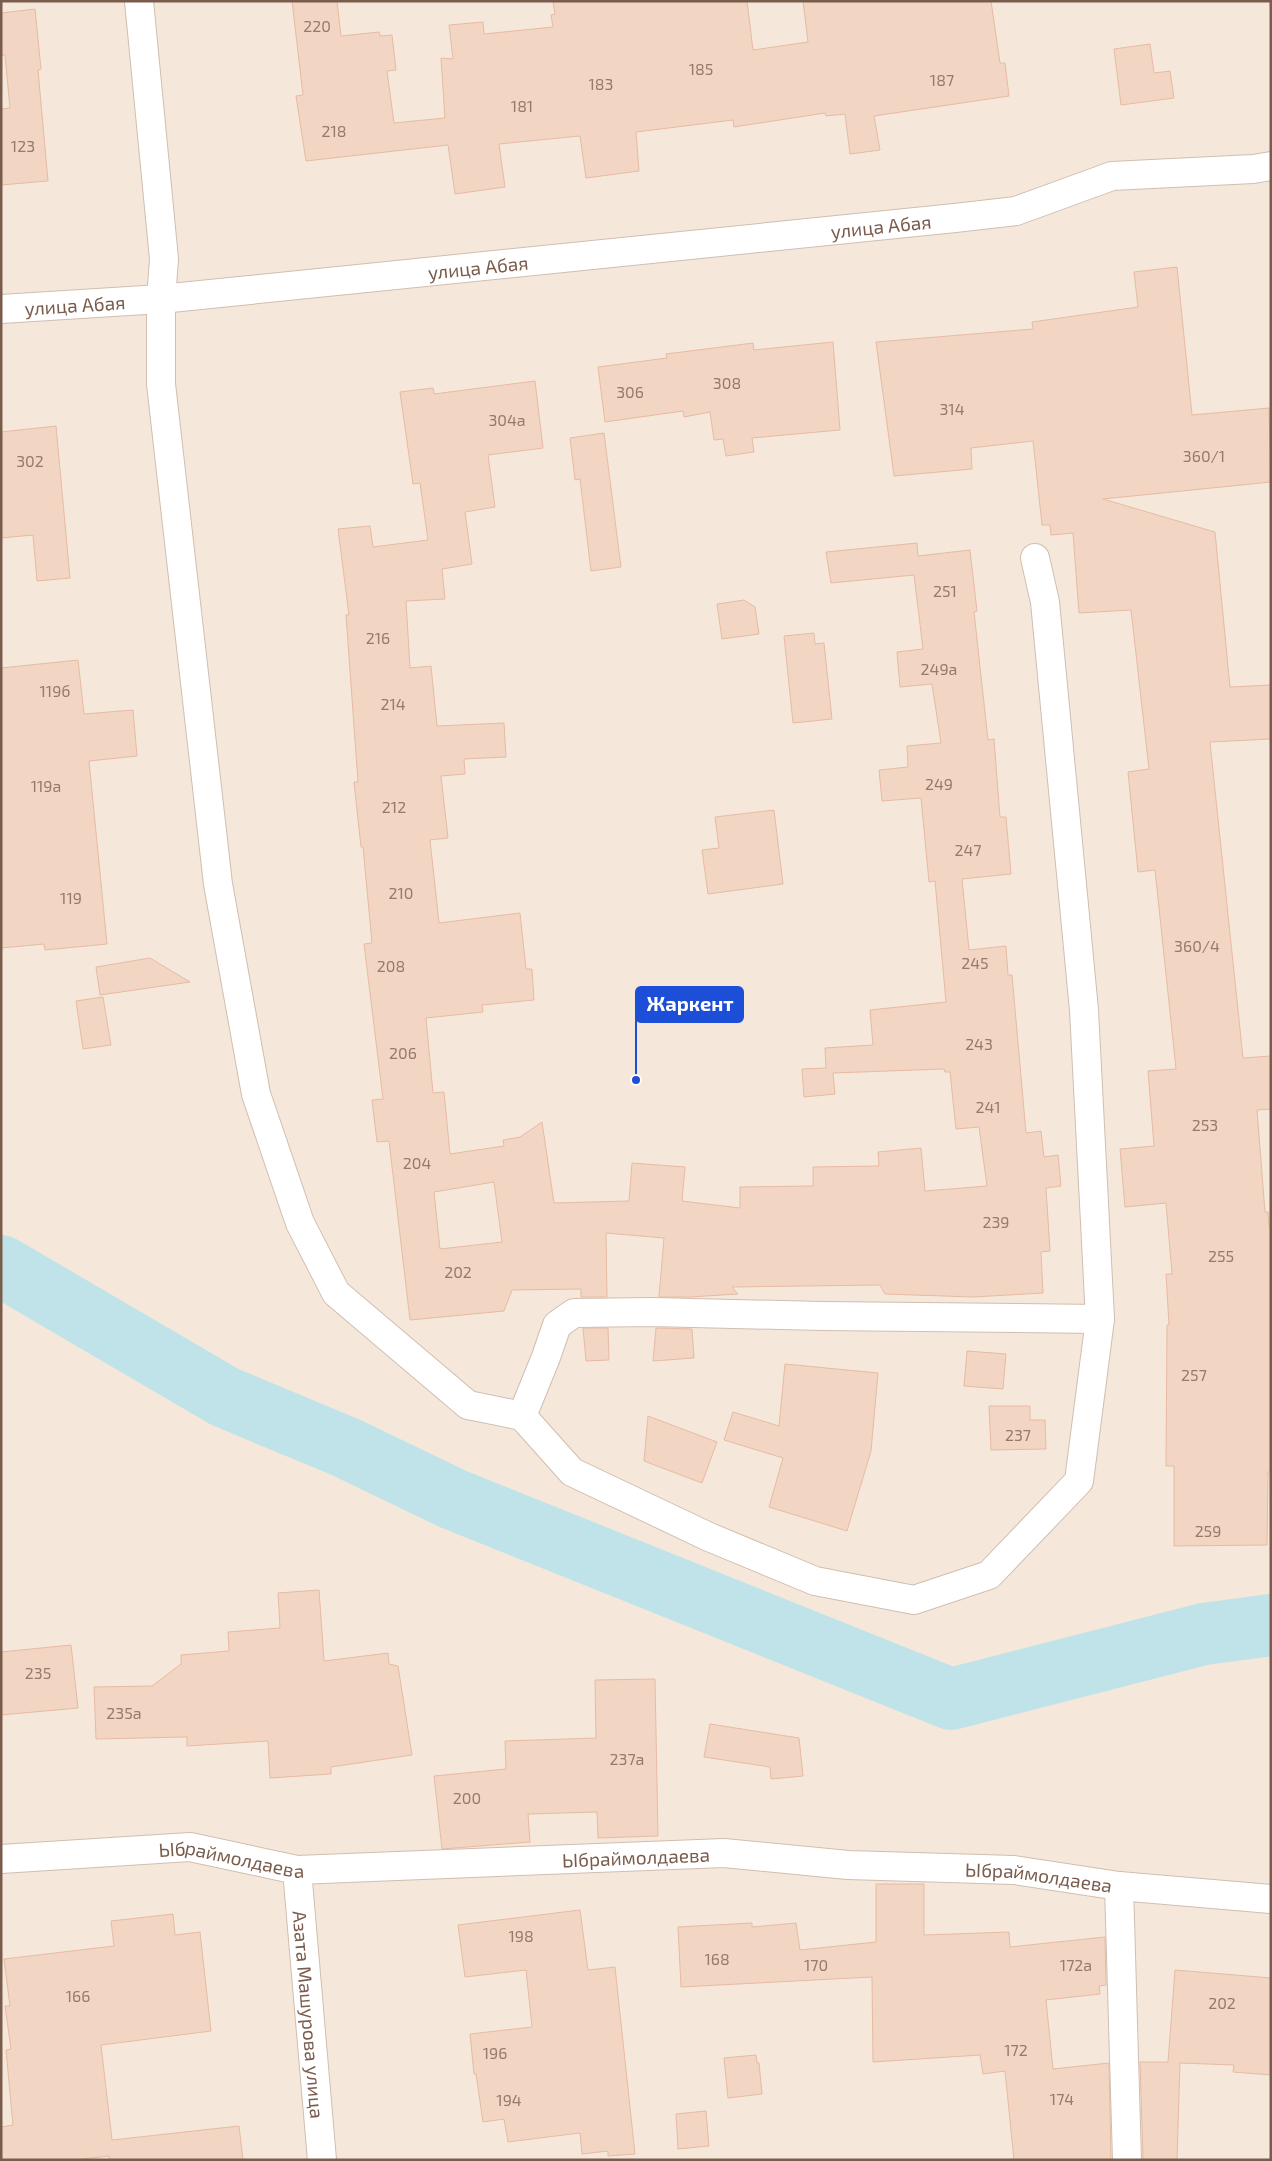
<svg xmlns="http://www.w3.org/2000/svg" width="1272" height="2161" font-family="'Exo 2',sans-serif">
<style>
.residential{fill:#f5e8da}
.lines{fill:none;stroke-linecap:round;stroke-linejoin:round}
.river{stroke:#bfe3e8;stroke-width:62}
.building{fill:#f3d5c3;stroke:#e6bba3;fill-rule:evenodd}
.street-casing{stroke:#d1beb0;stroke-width:30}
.street{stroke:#fff;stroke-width:28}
.labels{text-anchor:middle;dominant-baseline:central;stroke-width:4;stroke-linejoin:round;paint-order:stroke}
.number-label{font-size:16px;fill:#987a6a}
.street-label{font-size:19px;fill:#7a5c4d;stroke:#fffaf3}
.leader{fill:none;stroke:#1d4ed8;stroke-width:2}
.callout-dot{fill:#1d4ed8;stroke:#fffaf3;stroke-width:2}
.callout{fill:#1d4ed8;stroke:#1d4ed8;stroke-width:2}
.callout-label{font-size:20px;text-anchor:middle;font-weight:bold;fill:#fff}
</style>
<rect width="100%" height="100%" fill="#fdf6ec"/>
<rect class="residential" x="1" y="1" width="1270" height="2159"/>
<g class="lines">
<path class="river" d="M 1,1266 L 225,1397 L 345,1447 L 453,1499 L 951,1699 L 1204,1634 L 1271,1625"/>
</g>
<g class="building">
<path d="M 292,1 L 337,1 L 341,36 L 379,32 L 380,36 L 392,35 L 396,70 L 387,71 L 394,123 L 445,118 L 441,58 L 453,59 L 449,25 L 483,22 L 484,34 L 553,27 L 551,15 L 555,14 L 553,1 L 747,1 L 753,50 L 808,42 L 803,1 L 991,1 L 1000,63 L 1005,63 L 1009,96 L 874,116 L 880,150 L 850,154 L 845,114 L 826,116 L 825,113 L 734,127 L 733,120 L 636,132 L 639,171 L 586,178 L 580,136 L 499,144 L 505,187 L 455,194 L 448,145 L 306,161 L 296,96 L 303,95 Z"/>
<path d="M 35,9 L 41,69 L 38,70 L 48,181 L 1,185 L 1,109 L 10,108 L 5,55 L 1,55 L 1,13 Z"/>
<path d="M 1150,44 L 1154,73 L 1170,71 L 1174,98 L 1121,105 L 1114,49 Z"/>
<path d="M 1177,267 L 1192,415 L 1269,408 L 1271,482 L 1103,499 L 1215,532 L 1230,687 L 1271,685 L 1271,739 L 1210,742 L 1243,1058 L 1271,1056 L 1271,1109 L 1257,1110 L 1265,1212 L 1268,1212 L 1269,1227 L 1271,1227 L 1271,1472 L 1268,1472 L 1267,1545 L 1174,1546 L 1174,1466 L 1166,1466 L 1167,1325 L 1169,1325 L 1166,1274 L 1172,1274 L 1166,1203 L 1125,1207 L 1120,1149 L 1154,1146 L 1148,1071 L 1176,1069 L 1155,870 L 1138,872 L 1128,772 L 1149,769 L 1131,610 L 1079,613 L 1073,533 L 1051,535 L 1050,525 L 1042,525 L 1033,441 L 971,448 L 972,469 L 894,476 L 876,342 L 1033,329 L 1032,322 L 1138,307 L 1134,272 Z"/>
<path d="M 833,342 L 840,430 L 752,438 L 754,452 L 726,456 L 723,439 L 714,440 L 710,412 L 684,417 L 683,411 L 605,422 L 598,367 L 667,358 L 666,354 L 753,343 L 754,350 Z"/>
<path d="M 535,381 L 543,448 L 488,455 L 495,507 L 465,512 L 472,564 L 442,569 L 445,599 L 406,601 L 410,668 L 431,666 L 437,726 L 504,723 L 506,757 L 464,759 L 465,774 L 441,776 L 448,838 L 430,840 L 439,923 L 520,913 L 526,969 L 532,969 L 534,1000 L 482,1005 L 483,1012 L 426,1018 L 433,1093 L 444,1092 L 450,1154 L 504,1146 L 503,1140 L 520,1137 L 542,1122 L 554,1203 L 629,1201 L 632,1163 L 685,1167 L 682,1201 L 740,1208 L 740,1187 L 813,1186 L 813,1167 L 879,1166 L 878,1152 L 921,1148 L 925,1191 L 987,1186 L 979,1127 L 956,1129 L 950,1072 L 945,1072 L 944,1069 L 833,1073 L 835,1094 L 804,1097 L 802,1069 L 826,1068 L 825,1048 L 873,1045 L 870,1010 L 946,1002 L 935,881 L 929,882 L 921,798 L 882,801 L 879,770 L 908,767 L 907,746 L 941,743 L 932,684 L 900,687 L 897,652 L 923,649 L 914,575 L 831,583 L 826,552 L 917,543 L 918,556 L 970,550 L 977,611 L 974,612 L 988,740 L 994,739 L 1000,817 L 1006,817 L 1011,874 L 962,879 L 969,950 L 1006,946 L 1008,975 L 1012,975 L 1026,1133 L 1041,1131 L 1044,1157 L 1058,1155 L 1061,1186 L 1046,1188 L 1050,1251 L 1041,1252 L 1043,1293 L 973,1297 L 885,1294 L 880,1285 L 732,1287 L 738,1294 L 690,1297 L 659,1297 L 664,1238 L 606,1233 L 607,1297 L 581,1297 L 581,1289 L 512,1290 L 504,1311 L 410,1320 L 389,1141 L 377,1142 L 372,1100 L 383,1099 L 364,944 L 372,943 L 363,847 L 361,847 L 354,782 L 358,782 L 346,615 L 349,615 L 338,529 L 370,526 L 373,547 L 428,540 L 420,483 L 413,484 L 400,392 L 433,388 L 434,394 ZM 494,1182 L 502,1242 L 440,1249 L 434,1192 Z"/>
<path d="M 56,426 L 70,578 L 37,581 L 33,535 L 1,538 L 1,432 Z"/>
<path d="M 604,433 L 621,567 L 591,571 L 580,479 L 575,480 L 570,438 Z"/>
<path d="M 744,600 L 755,607 L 759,634 L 722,639 L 717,604 Z"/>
<path d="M 814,633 L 815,644 L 824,643 L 832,719 L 793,723 L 784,636 Z"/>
<path d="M 78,660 L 84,714 L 133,710 L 137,756 L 89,761 L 107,944 L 45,950 L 44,944 L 1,948 L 1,668 Z"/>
<path d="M 774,810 L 783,884 L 708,894 L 702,850 L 719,848 L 715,817 Z"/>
<path d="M 150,958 L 190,982 L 100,995 L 96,967 Z"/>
<path d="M 103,997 L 111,1045 L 83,1049 L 76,1001 Z"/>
<path d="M 583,1328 L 608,1328 L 609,1360 L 586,1361 Z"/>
<path d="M 656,1328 L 692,1329 L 694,1358 L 653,1361 Z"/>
<path d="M 967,1351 L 1006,1354 L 1003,1389 L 964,1386 Z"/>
<path d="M 785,1364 L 878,1373 L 871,1451 L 847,1531 L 769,1507 L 783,1458 L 724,1440 L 733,1412 L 779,1426 Z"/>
<path d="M 989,1406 L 1030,1406 L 1030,1420 L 1045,1420 L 1046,1449 L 991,1450 Z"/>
<path d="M 648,1416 L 717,1442 L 702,1483 L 644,1461 Z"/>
<path d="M 319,1590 L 324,1661 L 388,1653 L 389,1664 L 398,1666 L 412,1755 L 331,1767 L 331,1774 L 270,1778 L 268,1741 L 187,1746 L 187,1737 L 96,1739 L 94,1687 L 152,1686 L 181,1664 L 181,1655 L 229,1651 L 228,1632 L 280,1628 L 278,1593 Z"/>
<path d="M 71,1645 L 78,1708 L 1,1715 L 1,1652 Z"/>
<path d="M 655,1679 L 658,1836 L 598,1838 L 597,1812 L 528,1814 L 530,1842 L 442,1849 L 434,1776 L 506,1769 L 505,1741 L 596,1738 L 595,1680 Z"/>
<path d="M 710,1724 L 799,1738 L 803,1776 L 771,1779 L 770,1767 L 704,1757 Z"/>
<path d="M 876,1884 L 924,1884 L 924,1935 L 1009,1932 L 1010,1947 L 1105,1937 L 1106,1985 L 1099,1986 L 1100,1994 L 1046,2000 L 1053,2069 L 1109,2063 L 1111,2160 L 1014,2160 L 1005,2071 L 983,2074 L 980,2055 L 873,2062 L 872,1977 L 681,1987 L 678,1927 L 752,1923 L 752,1927 L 796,1923 L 800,1950 L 876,1942 Z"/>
<path d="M 580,1910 L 588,1970 L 615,1967 L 635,2154 L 608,2156 L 608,2151 L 582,2154 L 580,2133 L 508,2142 L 504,2119 L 483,2122 L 476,2074 L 474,2074 L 470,2034 L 532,2027 L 526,1970 L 465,1977 L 458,1925 Z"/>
<path d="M 173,1914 L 175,1935 L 200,1932 L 211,2031 L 101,2045 L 112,2140 L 239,2126 L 243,2160 L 109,2160 L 109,2156 L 74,2160 L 1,2160 L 1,2127 L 13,2125 L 6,2050 L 11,2049 L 5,2006 L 10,2006 L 4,1959 L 114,1946 L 111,1921 Z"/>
<path d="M 1175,1970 L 1271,1978 L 1271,2075 L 1233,2072 L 1234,2065 L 1180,2063 L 1177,2160 L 1143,2160 L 1140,2062 L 1168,2062 Z"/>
<path d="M 756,2055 L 757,2063 L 759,2063 L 762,2094 L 728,2098 L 724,2058 Z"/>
<path d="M 706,2111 L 709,2146 L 678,2149 L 676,2114 Z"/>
</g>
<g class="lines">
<g class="street-casing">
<g id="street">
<path d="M 139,1 L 164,259 L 161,299 L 161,384 L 218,884 L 256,1094 L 300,1223 L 336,1293 L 468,1405 L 522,1416 L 546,1357 L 557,1325 L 574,1313 L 652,1312 L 822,1316 L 1100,1319 L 1084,1010 L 1045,602 L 1035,558"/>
<path id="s1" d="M 1,309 L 161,299 L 955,218 L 1016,211 L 1112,176 L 1253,169 L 1271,166"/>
<path d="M 522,1416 L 572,1472 L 709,1537 L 815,1581 L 914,1600 L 989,1575 L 1079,1481 L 1100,1319"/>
<path id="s2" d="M 1,1859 L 190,1847 L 297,1870 L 724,1853 L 848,1865 L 1014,1870 L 1119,1886 L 1271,1899"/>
<path id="s3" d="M 297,1870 L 322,2160"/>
<path d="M 1119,1886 L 1127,2160"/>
</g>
</g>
<use href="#street" class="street"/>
</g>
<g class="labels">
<g class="number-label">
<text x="317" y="25">220</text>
<text x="701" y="68">185</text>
<text x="942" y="79">187</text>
<text x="601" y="83">183</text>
<text x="522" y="105">181</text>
<text x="334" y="130">218</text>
<text x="23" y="145">123</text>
<text x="727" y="382">308</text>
<text x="630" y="391">306</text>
<text x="952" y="408">314</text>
<text x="507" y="419">304а</text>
<text x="1204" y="455">360/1</text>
<text x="30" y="460">302</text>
<text x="945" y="590">251</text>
<text x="378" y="637">216</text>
<text x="939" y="668">249а</text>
<text x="55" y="690">119б</text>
<text x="393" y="703">214</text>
<text x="939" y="783">249</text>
<text x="46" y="785">119а</text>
<text x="394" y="806">212</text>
<text x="968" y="849">247</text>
<text x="401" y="892">210</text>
<text x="71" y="897">119</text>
<text x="1197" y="945">360/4</text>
<text x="975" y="962">245</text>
<text x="391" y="965">208</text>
<text x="979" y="1043">243</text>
<text x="403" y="1052">206</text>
<text x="988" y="1106">241</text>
<text x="1205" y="1124">253</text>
<text x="417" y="1162">204</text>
<text x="996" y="1221">239</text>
<text x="1221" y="1255">255</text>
<text x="458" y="1271">202</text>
<text x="1194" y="1374">257</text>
<text x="1018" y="1434">237</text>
<text x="1208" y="1530">259</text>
<text x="38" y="1672">235</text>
<text x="124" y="1712">235а</text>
<text x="627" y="1758">237а</text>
<text x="467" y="1797">200</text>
<text x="521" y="1935">198</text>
<text x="717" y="1958">168</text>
<text x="816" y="1964">170</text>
<text x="1076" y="1964">172а</text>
<text x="78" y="1995">166</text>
<text x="1222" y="2002">202</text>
<text x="1016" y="2049">172</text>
<text x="495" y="2052">196</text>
<text x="1062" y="2098">174</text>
<text x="509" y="2099">194</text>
</g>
<g class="street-label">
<text stroke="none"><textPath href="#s1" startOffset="884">улица Абая</textPath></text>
<text stroke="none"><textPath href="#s1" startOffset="479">улица Абая</textPath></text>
<text stroke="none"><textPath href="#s1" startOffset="74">улица Абая</textPath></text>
<text stroke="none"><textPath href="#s2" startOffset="638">Ыбраймолдаева</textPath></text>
<text stroke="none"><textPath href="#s2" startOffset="232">Ыбраймолдаева</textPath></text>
<text stroke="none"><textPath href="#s2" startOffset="1042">Ыбраймолдаева</textPath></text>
<text stroke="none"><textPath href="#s3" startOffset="145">Азата Машурова улица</textPath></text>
</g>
</g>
<path class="leader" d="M636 1080L636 1004"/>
<circle class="callout-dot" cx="636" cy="1080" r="5"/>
<rect class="callout" x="636" y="987" width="107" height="35" rx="5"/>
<g class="callout-label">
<text x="690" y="1011">Жаркент</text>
</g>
<rect width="1272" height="2161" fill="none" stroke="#7a5c4d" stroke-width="5"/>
</svg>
